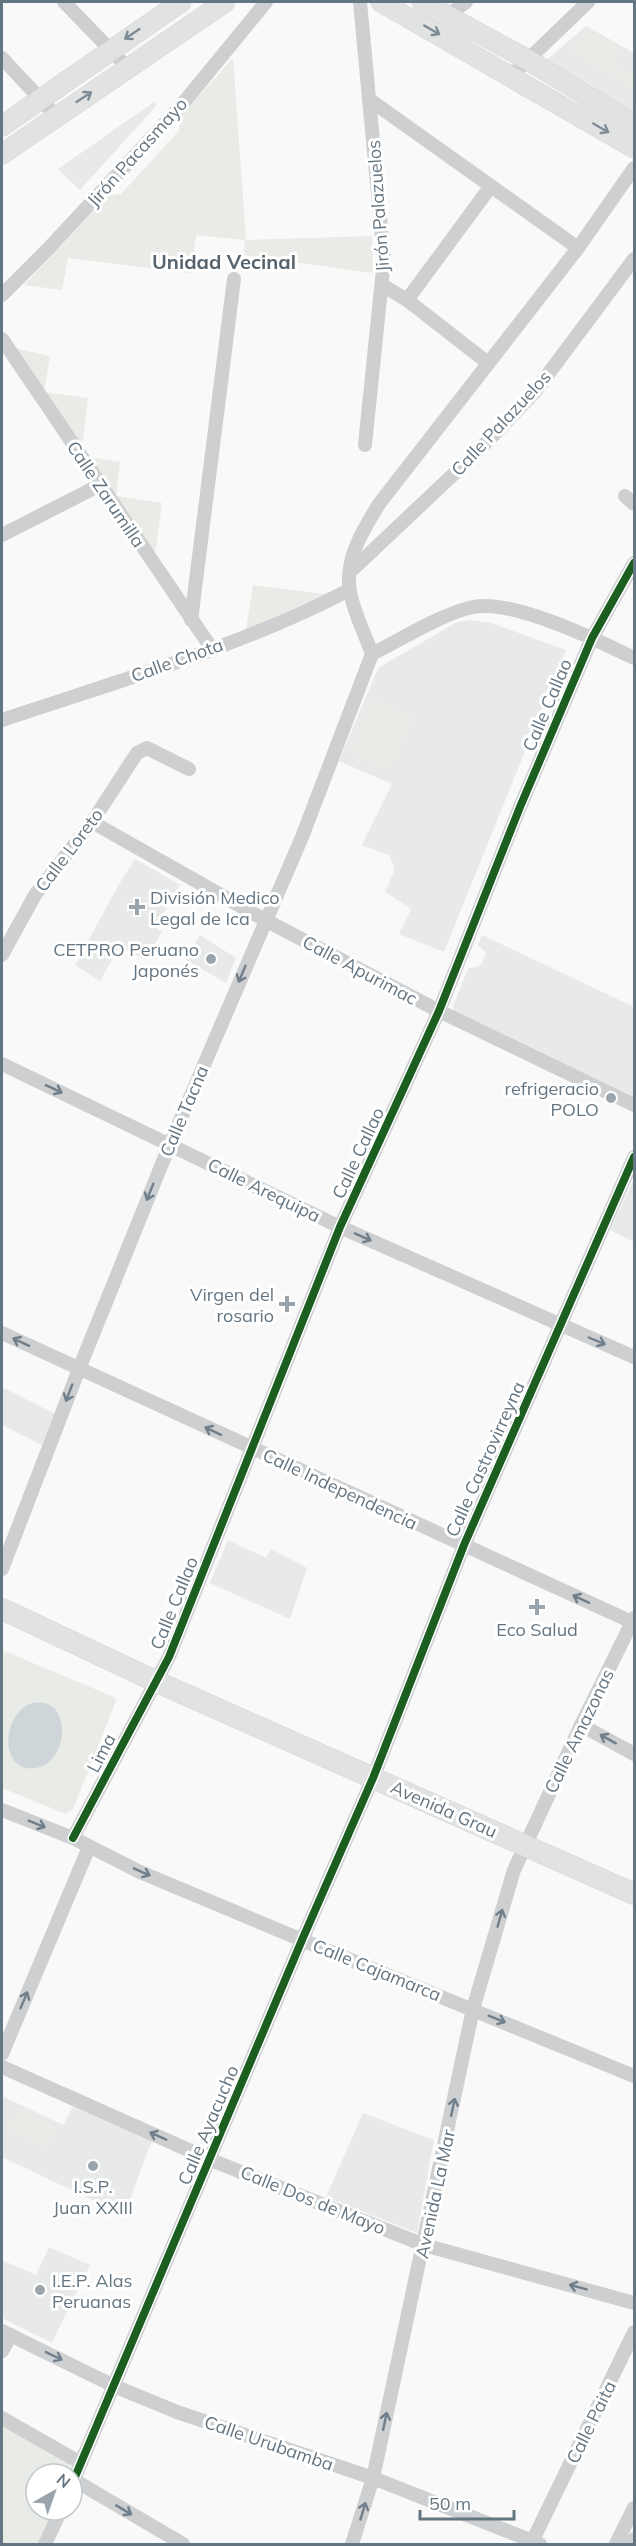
<svg xmlns="http://www.w3.org/2000/svg" width="636" height="2546" font-family="Mulish,sans-serif">
<style>
.built{fill:#e8e9e9}
.green{fill:#e8ebe6}
.water{fill:#ced6d9}
.lines{fill:none;stroke-linecap:round;stroke-linejoin:round}
.secondary-casing{stroke:#d5d6d7;stroke-width:21}
.primary-casing{stroke:#d5d6d7;stroke-width:22}
.street{stroke:#cecfd0;stroke-width:14}
.secondary{stroke:#e1e2e2;stroke-width:20}
.primary{stroke:#e1e2e2;stroke-width:21}
.cycleway-casing{stroke:#fff;stroke-width:11}
.cycleway{stroke:#1b5e20;stroke-width:8}
.oneway{stroke:#7e8c96}
.oneway2{stroke:#707f8b}
.poi-dot{fill:#99a4ac;stroke:#fff;stroke-width:2}
.labels{text-anchor:middle;dominant-baseline:central;stroke-width:6;stroke-linejoin:round;paint-order:stroke}
.street-label{font-size:18px;fill:#657683;stroke:#fff}
.poi-label{font-size:18px;fill:#657683;stroke:#fff;text-anchor:end}
.neighbourhood-label{font-size:20px;font-weight:bold;fill:#57646e;stroke:#fff}
</style>
<rect width="100%" height="100%" fill="#f9f9f9"/>
<g class="built">
<path d="M 586,26 L 634,53 L 634,113 L 595,89 L 594,87 L 588,83 L 585,84 L 545,61 Z"/>
<path d="M 154,102 L 157,105 L 80,190 L 58,169 Z"/>
<path d="M 469,620 L 491,623 L 566,650 L 444,952 L 399,934 L 411,909 L 385,892 L 395,869 L 389,855 L 362,845 L 392,784 L 339,761 L 378,668 L 457,622 Z"/>
<path d="M 135,859 L 180,885 L 155,927 L 162,932 L 145,960 L 120,946 L 100,981 L 75,965 L 118,886 Z"/>
<path d="M 200,935 L 236,958 L 226,983 L 186,960 Z"/>
<path d="M 482,935 L 634,1007 L 634,1099 L 454,1012 L 453,1006 L 468,969 L 481,965 L 486,953 L 478,945 Z"/>
<path d="M 634,1179 L 634,1242 L 610,1230 Z"/>
<path d="M 2,1387 L 55,1414 L 42,1445 L 2,1425 Z"/>
<path d="M 228,1540 L 266,1558 L 271,1549 L 307,1568 L 290,1619 L 210,1583 Z"/>
<path d="M 2,2096 L 63,2125 L 73,2107 L 152,2140 L 124,2215 L 2,2157 Z"/>
<path d="M 363,2113 L 434,2140 L 417,2233 L 326,2197 Z"/>
<path d="M 49,2247 L 90,2265 L 52,2343 L 2,2318 L 2,2260 L 36,2275 Z"/>
</g>
<g class="green">
<path d="M 585,27 L 622,49 L 614,64 L 634,77 L 634,89 L 571,52 Z"/>
<path d="M 233,58 L 246,240 L 372,236 L 373,273 L 244,255 L 245,240 L 196,235 L 191,273 L 68,258 L 62,290 L 24,285 L 108,196 L 121,194 L 179,131 L 180,117 Z"/>
<path d="M 13,348 L 50,356 L 44,392 L 88,398 L 82,448 Z"/>
<path d="M 89,457 L 120,462 L 116,496 L 162,503 L 155,554 Z"/>
<path d="M 253,585 L 325,594 L 246,630 Z"/>
<path d="M 373,699 L 414,717 L 391,770 L 350,753 Z"/>
<path d="M 2,1650 L 114,1697 L 116,1701 L 73,1809 L 66,1814 L 2,1788 Z"/>
<path d="M 18,2110 L 57,2129 L 48,2148 L 9,2129 Z"/>
<path d="M 2,2425 L 67,2461 L 71,2468 L 70,2474 L 36,2474 L 36,2510 L 53,2510 L 37,2544 L 2,2544 Z"/>
</g>
<path class="water" d="M 32,1703 C 73,1695 70,1763 36,1768 C 0,1774 0,1715 32,1703 Z"/>
<g class="lines">
<g class="secondary-casing">
<g id="secondary">
<path d="M 381,2 L 634,148"/>
<path d="M 422,2 L 528,60 L 634,124"/>
<path d="M 2,126 L 181,2"/>
<path d="M 2,154 L 225,2"/>
</g>
</g>
<g class="primary-casing">
<path id="primary" d="M 2,1609 L 155,1681 L 634,1894"/>
</g>
<g class="street">
<path d="M 64,2 L 128,68"/>
<path d="M 360,2 L 384,259 L 365,445"/>
<path d="M 449,15 L 466,2"/>
<path d="M 2,58 L 56,116"/>
<path d="M 511,76 L 588,2"/>
<path d="M 370,100 L 578,248"/>
<path d="M 382,285 L 407,300 L 488,363"/>
<path d="M 2,295 L 48,249 L 180,107 L 266,2"/>
<path d="M 407,300 L 491,186"/>
<path d="M 2,339 L 212,649"/>
<path d="M 625,496 L 634,504"/>
<path d="M 2,535 L 100,485"/>
<path d="M 350,572 L 477,452 L 534,393 L 634,259"/>
<path d="M 191,620 L 234,279"/>
<path d="M 372,654 C 365,634 354,613 350,592 C 344,560 363,530 379,504 L 578,248 L 634,168"/>
<path d="M 372,654 C 400,640 443,613 473,607 C 513,599 597,640 634,658"/>
<path d="M 2,720 C 118,681 240,647 349,590"/>
<path d="M 92,822 L 265,920 L 439,1011 L 634,1105"/>
<path d="M 2,955 L 35,895 L 92,822 L 137,753 L 147,748 L 189,769"/>
<path d="M 2,1064 L 340,1227 L 634,1357"/>
<path d="M 2,1333 L 634,1623"/>
<path d="M 2,1569 L 79,1369 L 170,1144 L 302,837 L 372,654"/>
<path d="M 581,1725 L 634,1754"/>
<path d="M 2,1810 L 73,1838 L 140,1872 L 302,1940 L 634,2076"/>
<path d="M 73,1838 L 169,1657 L 340,1227 L 439,1011 L 520,807 L 592,638 L 634,563"/>
<path d="M 2,2054 L 89,1847"/>
<path d="M 2,2067 L 211,2160 L 424,2245 L 634,2303"/>
<path d="M 2,2331 L 114,2386 L 177,2412 L 373,2478 L 540,2544"/>
<path d="M 2,2351 L 11,2335"/>
<path d="M 2,2418 L 81,2463"/>
<path d="M 74,2480 L 183,2544"/>
<path d="M 72,2484 L 302,1940 L 373,1778 L 464,1545 L 634,1157"/>
<path d="M 45,2544 L 61,2510"/>
<path d="M 352,2544 L 373,2478 L 473,2009 L 514,1870 L 581,1725 L 634,1618"/>
<path d="M 531,2544 L 634,2332"/>
<path d="M 616,2544 L 634,2508"/>
<path d="M 631,2544 L 634,2539"/>
</g>
<use href="#secondary" class="secondary"/>
<use href="#primary" class="primary"/>
<g class="cycleway-casing">
<g id="cycleway">
<path d="M 73,1838 L 169,1657 L 340,1227 L 439,1011 L 520,807 L 592,638 L 634,563"/>
<path d="M 72,2484 L 302,1940 L 373,1778 L 464,1545 L 634,1157"/>
</g>
</g>
<use href="#cycleway" class="cycleway"/>
</g>
<defs><path id="oneway-shaft" d="M-6 0H5M1.5-3L5.5 0L1.5 3" fill="none" stroke-width="1.6" stroke-linecap="round" stroke-linejoin="round" transform="scale(1.5)"/></defs>
<g class="oneway">
<use href="#oneway-shaft" transform="translate(432 30) rotate(30)"/>
<use href="#oneway-shaft" transform="translate(132 34) rotate(146)"/>
<use href="#oneway-shaft" transform="translate(84 97) rotate(-33)"/>
<use href="#oneway-shaft" transform="translate(601 128) rotate(30)"/>
</g>
<g class="oneway2">
<use href="#oneway-shaft" transform="translate(242 974) rotate(113)"/>
<use href="#oneway-shaft" transform="translate(54 1089) rotate(25)"/>
<use href="#oneway-shaft" transform="translate(150 1192) rotate(112)"/>
<use href="#oneway-shaft" transform="translate(363 1237) rotate(24)"/>
<use href="#oneway-shaft" transform="translate(597 1341) rotate(23)"/>
<use href="#oneway-shaft" transform="translate(21 1342) rotate(-155)"/>
<use href="#oneway-shaft" transform="translate(69 1393) rotate(111)"/>
<use href="#oneway-shaft" transform="translate(213 1431) rotate(-155)"/>
<use href="#oneway-shaft" transform="translate(581 1599) rotate(-155)"/>
<use href="#oneway-shaft" transform="translate(608 1739) rotate(-151)"/>
<use href="#oneway-shaft" transform="translate(37 1824) rotate(22)"/>
<use href="#oneway-shaft" transform="translate(142 1872) rotate(24)"/>
<use href="#oneway-shaft" transform="translate(500 1918) rotate(-74)"/>
<use href="#oneway-shaft" transform="translate(24 2000) rotate(-67)"/>
<use href="#oneway-shaft" transform="translate(497 2019) rotate(22)"/>
<use href="#oneway-shaft" transform="translate(453 2107) rotate(-78)"/>
<use href="#oneway-shaft" transform="translate(158 2136) rotate(-156)"/>
<use href="#oneway-shaft" transform="translate(578 2287) rotate(-165)"/>
<use href="#oneway-shaft" transform="translate(54 2356) rotate(26)"/>
<use href="#oneway-shaft" transform="translate(385 2421) rotate(-78)"/>
<use href="#oneway-shaft" transform="translate(124 2510) rotate(31)"/>
<use href="#oneway-shaft" transform="translate(363 2511) rotate(-73)"/>
</g>
<g class="poi-dot">
<path d="M134 898h6v6h6v6h-6v6h-6v-6h-6v-6h6z"/>
<circle cx="211" cy="959" r="6"/>
<circle cx="611" cy="1098" r="6"/>
<path d="M284 1295h6v6h6v6h-6v6h-6v-6h-6v-6h6z"/>
<path d="M534 1598h6v6h6v6h-6v6h-6v-6h-6v-6h6z"/>
<circle cx="93" cy="2166" r="6"/>
<circle cx="40" cy="2290" r="6"/>
</g>
<g class="labels">
<g class="street-label">
<text transform="translate(137 152) rotate(-48)">Jirón Pacasmayo</text>
<text transform="translate(378 206) rotate(-94)">Jirón Palazuelos</text>
<text transform="translate(501 423) rotate(-47)">Calle Palazuelos</text>
<text transform="translate(106 494) rotate(56)">Calle Zarumilla</text>
<text transform="translate(177 660) rotate(-20)">Calle Chota</text>
<text transform="translate(547 705) rotate(-67)">Calle Callao</text>
<text transform="translate(69 850) rotate(-53)">Calle Loreto</text>
<text transform="translate(360 970) rotate(28)">Calle Apurimac</text>
<text transform="translate(184 1111) rotate(-67)">Calle Tacna</text>
<text transform="translate(358 1153) rotate(-65)">Calle Callao</text>
<text transform="translate(264 1190) rotate(26)">Calle Arequipa</text>
<text transform="translate(485 1459) rotate(-66)">Calle Castrovirreyna</text>
<text transform="translate(340 1489) rotate(25)">Calle Independencia</text>
<text transform="translate(174 1603) rotate(-68)">Calle Callao</text>
<text transform="translate(579 1731) rotate(-64)">Calle Amazonas</text>
<text transform="translate(101 1753) rotate(-63)">Lima</text>
<text transform="translate(444 1809) rotate(24)">Avenida Grau</text>
<text transform="translate(377 1970) rotate(22)">Calle Cajamarca</text>
<text transform="translate(208 2125) rotate(-67)">Calle Ayacucho</text>
<text transform="translate(435 2194) rotate(-78)">Avenida La Mar</text>
<text transform="translate(313 2200) rotate(22)">Calle Dos de Mayo</text>
<text transform="translate(591 2422) rotate(-64)">Calle Paita</text>
<text transform="translate(269 2443) rotate(19)">Calle Urubamba</text>
</g>
<g class="poi-label">
<text x="150" y="897" text-anchor="start">División Medico<tspan x="150" dy="21">Legal de Ica</tspan></text>
<text x="199" y="949">CETPRO Peruano<tspan x="199" dy="21">Japonés</tspan></text>
<text x="599" y="1088">refrigeracio<tspan x="599" dy="21">POLO</tspan></text>
<text x="274" y="1294">Virgen del<tspan x="274" dy="21">rosario</tspan></text>
<text x="537" y="1629" text-anchor="middle">Eco Salud</text>
<text x="93" y="2186" text-anchor="middle">I.S.P.<tspan x="93" dy="21">Juan XXIII</tspan></text>
<text x="52" y="2280" text-anchor="start">I.E.P. Alas<tspan x="52" dy="21">Peruanas</tspan></text>
</g>
<g class="neighbourhood-label">
<text x="224" y="261">Unidad Vecinal</text>
</g>
</g>
<rect width="636" height="2546" fill="none" stroke="#657683" stroke-width="6"/>
<g transform="translate(54 2492) rotate(40)"><circle r="28" fill="#ffffff" stroke="#c1c8cd" stroke-width="1.5"/>
<path d="M0-4.5L10 22L0 15L-10 22Z" fill="#99a4ac"/>
<text y="-9" font-size="16" font-weight="bold" text-anchor="middle" fill="#657683">N</text>
</g>
<path d="M420 2510v9h94v-9" fill="none" stroke="#657683" stroke-width="3"/>
<text x="429" y="2510" font-size="18" fill="#657683" stroke="#ffffff" stroke-width="4.5" paint-order="stroke">50 m</text>
</svg>
